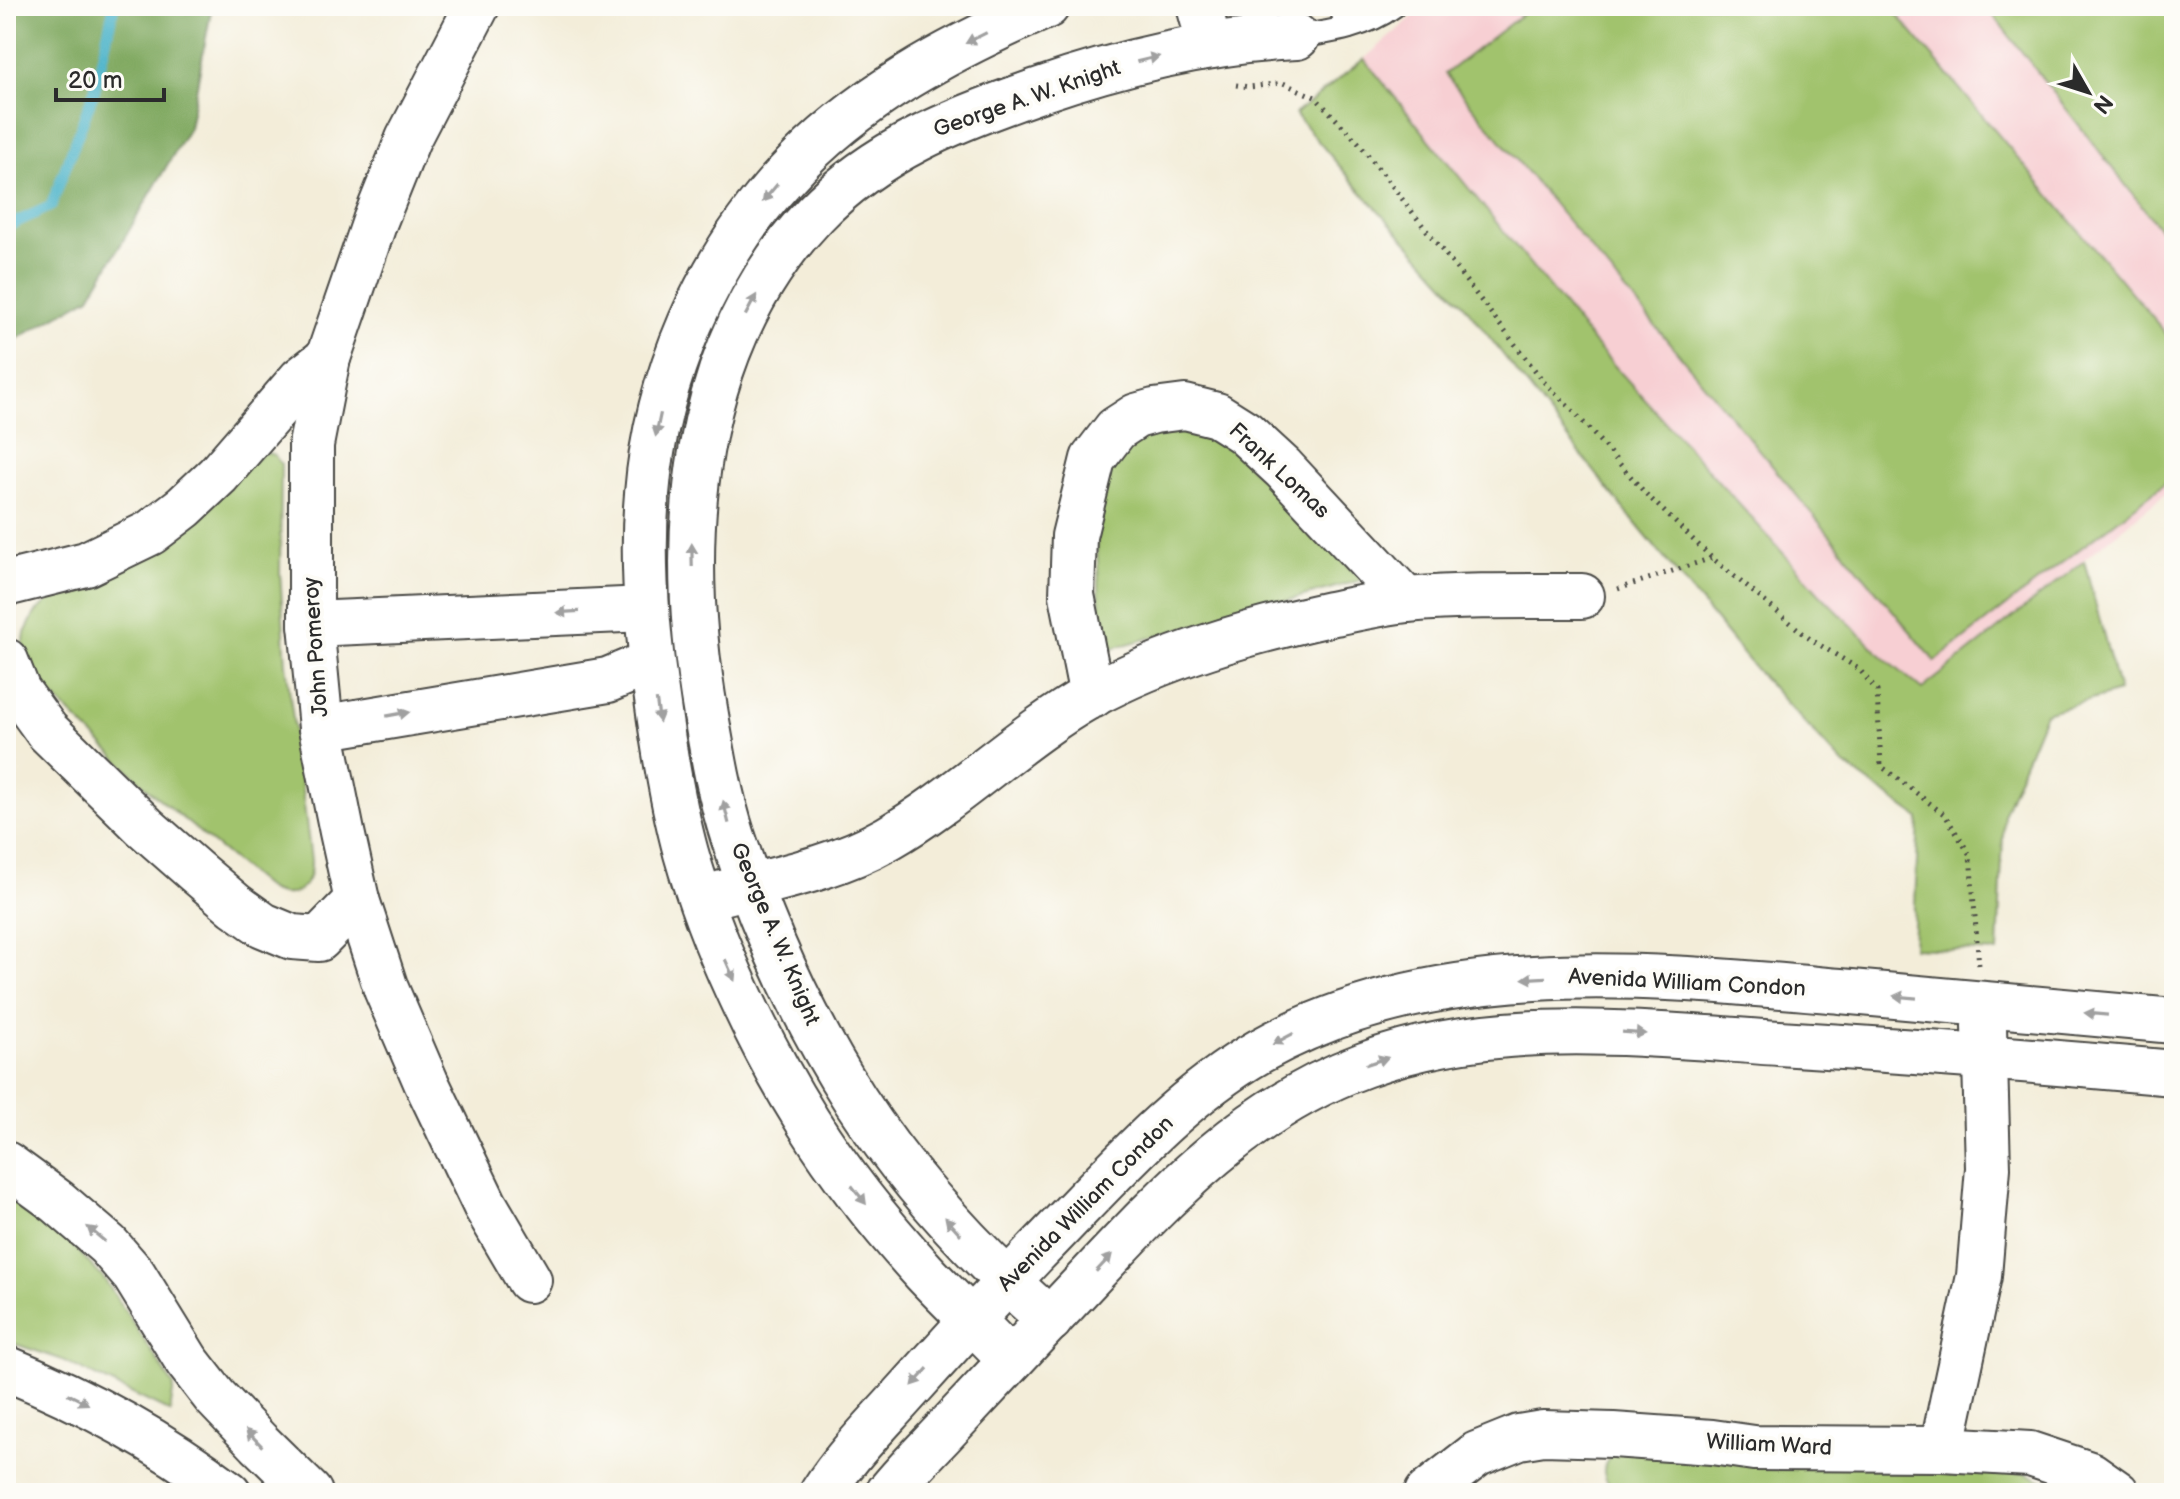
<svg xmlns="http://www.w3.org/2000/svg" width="2180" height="1499" font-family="'Balsamiq Sans',sans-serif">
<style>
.built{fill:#f7cfd3}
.green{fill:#a1c36d;stroke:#66774c;stroke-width:2}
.forest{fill:#80a960;stroke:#566a46;stroke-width:2}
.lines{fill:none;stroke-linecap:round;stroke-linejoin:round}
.stream{stroke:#4bb3c9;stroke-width:11}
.service-casing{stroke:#494845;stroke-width:26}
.minor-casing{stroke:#494845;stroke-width:48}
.path{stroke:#494845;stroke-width:5;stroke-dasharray:2 6;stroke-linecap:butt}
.service{stroke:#fff;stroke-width:22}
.minor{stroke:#fff;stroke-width:44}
.oneway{fill:#a0a0a0}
.labels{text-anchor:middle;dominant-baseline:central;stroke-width:8;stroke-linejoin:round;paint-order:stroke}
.street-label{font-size:22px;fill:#2b2b2b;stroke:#fdfcf7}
</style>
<rect width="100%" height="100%" fill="#fdfcf7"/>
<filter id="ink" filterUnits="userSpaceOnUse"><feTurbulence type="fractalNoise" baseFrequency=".0125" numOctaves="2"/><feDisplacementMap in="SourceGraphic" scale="16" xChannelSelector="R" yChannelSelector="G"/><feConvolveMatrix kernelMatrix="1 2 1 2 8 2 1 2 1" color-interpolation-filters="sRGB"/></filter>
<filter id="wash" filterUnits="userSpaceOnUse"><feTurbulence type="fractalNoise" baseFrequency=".006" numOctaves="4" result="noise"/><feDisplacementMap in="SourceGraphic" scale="32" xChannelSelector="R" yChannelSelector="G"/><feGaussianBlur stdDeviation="1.8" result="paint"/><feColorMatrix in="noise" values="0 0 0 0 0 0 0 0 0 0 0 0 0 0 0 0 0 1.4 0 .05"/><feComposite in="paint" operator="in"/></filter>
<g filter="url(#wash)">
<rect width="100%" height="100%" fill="#f3edd9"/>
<path class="built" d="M 1425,6 L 2174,6 L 2174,487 L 1922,689 L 1883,657 L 1819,593 L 1594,343 L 1364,59 Z"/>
<g class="green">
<path d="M 1533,6 L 1890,6 L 2174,343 L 2174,476 L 1935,661 L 1445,74 Z"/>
<path d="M 1986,6 L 2174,6 L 2174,247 Z"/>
<path d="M 1364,59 L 1594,343 L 1819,593 L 1883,657 L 1922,689 L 2084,561 L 2119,692 L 2045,713 L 2004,812 L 1998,952 L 1913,948 L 1919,818 L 1842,763 L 1757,671 L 1627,513 L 1461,301 L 1359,189 L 1295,114 Z"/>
<path d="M 1178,414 L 1223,440 L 1362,580 L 1102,651 L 1094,482 L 1135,432 Z"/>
<path d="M 265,452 L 274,455 L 281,464 L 280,572 L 286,664 L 311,860 C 312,887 295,902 269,890 L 151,792 L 29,673 L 22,653 L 25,633 L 35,613 L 51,598 L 103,579 Z"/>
<path d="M 6,1196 L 69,1241 L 105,1280 L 174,1386 L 170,1412 L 60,1359 L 6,1341 Z"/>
<path d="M 1617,1451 L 2025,1473 L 2071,1493 L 1618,1493 C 1601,1480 1598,1464 1617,1451 Z"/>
</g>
<path class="forest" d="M 6,6 L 212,6 L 189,128 L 90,297 L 6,345 Z"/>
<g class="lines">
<path class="stream" d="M 6,227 L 51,206 L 95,89 L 114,6"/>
</g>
</g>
<g filter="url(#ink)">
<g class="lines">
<g class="service-casing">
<g id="service">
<path d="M 1340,6 L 1348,27"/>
<path d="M 1297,37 C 1331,32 1366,27 1394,6"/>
</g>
</g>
<g class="minor-casing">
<g id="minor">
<path d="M 477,6 L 408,139 L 375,221 L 328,358 L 311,445 L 311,624 L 321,728 L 342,832 L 357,900 L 386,989 L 426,1082 L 485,1205 L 529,1280"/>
<path d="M 1199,6 L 1210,46"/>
<path d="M 6,584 L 86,564 L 150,533 L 184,507 L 218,475 L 301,379 L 328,358"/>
<path d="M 311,624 L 646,609"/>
<path d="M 6,661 L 18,691 L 47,731 L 145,827 L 195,871 L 235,905 L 263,925 L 292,937 L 319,939 L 357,900"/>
<path d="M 1092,696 L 1072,595 L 1074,536 L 1093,459 L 1116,429 L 1136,416 L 1154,411 L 1185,407 L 1217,415 L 1244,432 L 1283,468 L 1406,600"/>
<path d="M 321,728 L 608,680 L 651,662"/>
<path d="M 722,893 C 778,879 837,867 888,838 C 959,797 1018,737 1090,696 C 1164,656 1248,632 1330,614 C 1355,609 1381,603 1407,600 C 1464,595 1524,596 1582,596"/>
<path d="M 6,1164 L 58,1202 L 108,1245 L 134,1275 L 187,1361 L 215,1397 L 259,1443 L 310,1493"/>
<path d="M 1050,1320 C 976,1255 910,1184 856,1101 C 804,1020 763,929 733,837 C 720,797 713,756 706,715 C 676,543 687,348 815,214 C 876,150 956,119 1037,91 C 1121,62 1209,41 1297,37"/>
<path d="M 1011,1360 C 983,1330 952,1302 924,1272 C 882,1226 842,1176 808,1122 C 759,1044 711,942 686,853 C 672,802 664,751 657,699 C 647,631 641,563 647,494 C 656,378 707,260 786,175 C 857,97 952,47 1047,6"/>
<path d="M 6,1368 C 87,1401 159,1440 229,1493"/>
<path d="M 1942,1449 L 1979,1276 L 1988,1168 L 1984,1026"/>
<path d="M 822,1493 C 844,1458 874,1428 902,1397 C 945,1349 989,1301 1034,1254 C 1103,1184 1174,1100 1260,1051 C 1437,952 1645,974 1840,991 C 1951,1001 2063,1011 2174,1021"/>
<path d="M 888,1493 C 905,1472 924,1453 943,1433 C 978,1396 1013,1358 1048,1321 C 1144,1221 1230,1114 1364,1065 C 1496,1016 1641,1034 1779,1043 C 1911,1051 2042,1061 2174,1073"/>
<path d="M 1427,1493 L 1477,1454 L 1519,1437 L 1543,1433 L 1613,1435 L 1712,1442 L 1754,1448 L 1942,1449 L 2030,1454 L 2090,1474 L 2117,1493"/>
</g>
</g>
<g class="path">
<path d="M 1236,85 L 1249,87 L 1283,83 L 1315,97 L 1358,142 L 1545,383 L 1576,414 L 1646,494 L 1712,558 L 1810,639 L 1859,669 L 1877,691 L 1881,766 L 1945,815 L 1970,855 L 1979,966"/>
<path d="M 1618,589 L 1712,558"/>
</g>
<use href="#service" class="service"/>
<use href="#minor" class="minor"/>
</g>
<defs><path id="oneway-solid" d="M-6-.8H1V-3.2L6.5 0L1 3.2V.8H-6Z" transform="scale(2)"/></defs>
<g class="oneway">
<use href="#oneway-solid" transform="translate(976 38) rotate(153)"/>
<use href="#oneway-solid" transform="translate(1148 59) rotate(-13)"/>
<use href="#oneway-solid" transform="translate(770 193) rotate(130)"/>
<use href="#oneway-solid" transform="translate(751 305) rotate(-62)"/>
<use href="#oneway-solid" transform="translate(658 425) rotate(102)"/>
<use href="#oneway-solid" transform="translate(692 555) rotate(-91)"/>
<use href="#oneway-solid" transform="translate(568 612) rotate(177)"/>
<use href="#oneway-solid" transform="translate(658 711) rotate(82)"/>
<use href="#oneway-solid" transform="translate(398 714) rotate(-10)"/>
<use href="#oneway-solid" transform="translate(726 812) rotate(-104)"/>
<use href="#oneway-solid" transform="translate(730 970) rotate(66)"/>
<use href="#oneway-solid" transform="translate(1534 978) rotate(177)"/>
<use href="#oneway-solid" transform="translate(1905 997) rotate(-175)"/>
<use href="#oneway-solid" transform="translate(2096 1014) rotate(-175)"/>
<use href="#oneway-solid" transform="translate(1634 1033) rotate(4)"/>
<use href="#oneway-solid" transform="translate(1283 1039) rotate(152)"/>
<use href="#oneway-solid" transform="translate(1377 1061) rotate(-18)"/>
<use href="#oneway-solid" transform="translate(859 1195) rotate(52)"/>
<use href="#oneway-solid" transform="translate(953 1226) rotate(-132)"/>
<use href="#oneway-solid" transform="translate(96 1234) rotate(-140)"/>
<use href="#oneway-solid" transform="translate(1104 1263) rotate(-47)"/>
<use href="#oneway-solid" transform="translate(920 1377) rotate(132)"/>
<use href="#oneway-solid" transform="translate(78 1399) rotate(27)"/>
<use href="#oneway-solid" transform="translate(254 1438) rotate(-134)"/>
</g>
</g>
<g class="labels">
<g class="street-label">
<text transform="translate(1027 99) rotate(-19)">George A. W. Knight</text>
<text transform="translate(1279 471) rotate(43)">Frank Lomas</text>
<text transform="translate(316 647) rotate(-94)">John Pomeroy</text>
<text transform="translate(775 934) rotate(67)">George A. W. Knight</text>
<text transform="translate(1687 983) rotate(3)">Avenida William Condon</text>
<text transform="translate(1086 1204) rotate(-45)">Avenida William Condon</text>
<text transform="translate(1769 1445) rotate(3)">William Ward</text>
</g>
</g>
<rect width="2180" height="1499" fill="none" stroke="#fdfcf7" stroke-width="32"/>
<g transform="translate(2088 92) rotate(129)" stroke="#fdfcf7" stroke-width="6" paint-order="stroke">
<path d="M0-6L14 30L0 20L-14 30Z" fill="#2b2b2b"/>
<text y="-12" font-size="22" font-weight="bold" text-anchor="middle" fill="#2b2b2b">N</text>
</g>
<path d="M56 88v12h108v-12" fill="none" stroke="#2b2b2b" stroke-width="4"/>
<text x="68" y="88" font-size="24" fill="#2b2b2b" stroke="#fdfcf7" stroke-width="6" paint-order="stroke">20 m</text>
</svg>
